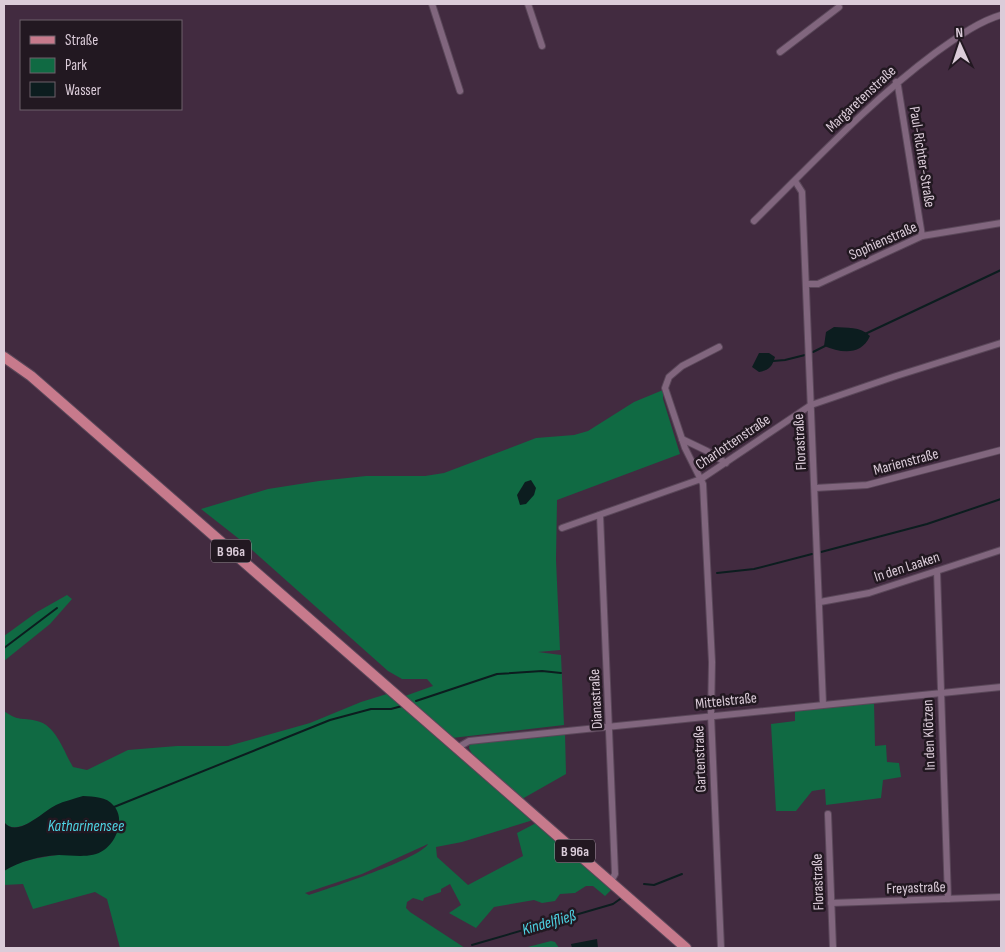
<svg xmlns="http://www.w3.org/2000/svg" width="1005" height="952" font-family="'Sofia Sans Condensed',sans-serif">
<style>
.green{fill:#106a43;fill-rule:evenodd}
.water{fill:#0c1d1f}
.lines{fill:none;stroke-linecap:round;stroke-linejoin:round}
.stream{stroke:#0c1d1f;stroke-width:2}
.minor-casing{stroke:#5a4759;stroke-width:8}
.primary-casing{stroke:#5a4759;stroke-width:12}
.minor{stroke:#81667e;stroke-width:6}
.primary{stroke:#c77a8c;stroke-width:10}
.labels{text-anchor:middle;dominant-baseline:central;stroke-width:5;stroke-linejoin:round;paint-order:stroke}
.shield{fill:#221821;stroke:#a496a2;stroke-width:1}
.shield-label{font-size:14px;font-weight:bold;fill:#dbccd9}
.street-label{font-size:15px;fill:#dbccd9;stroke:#221821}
.water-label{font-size:16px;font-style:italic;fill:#4ed4e4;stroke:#221821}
</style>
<rect width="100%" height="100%" fill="#422b40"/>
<g class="green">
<path d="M 663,390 L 663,399 L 680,454 L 557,500 L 556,560 L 560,650 L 538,652 L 561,655 L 564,725 L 452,738 L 405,696 L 433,686 L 427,679 L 402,679 L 388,671 L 243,542 L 201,509 L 268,489 L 319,481 L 366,476 L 425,476 L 444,473 L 536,438 L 574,435 L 588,431 L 634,402 Z"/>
<path d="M 67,595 L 72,599 L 50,624 L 4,661 L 4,636 L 37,612 Z"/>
<path d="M 390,693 L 533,818 L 530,821 L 462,842 L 436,847 L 437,857 L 468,885 L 523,856 L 517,833 L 538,822 L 614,887 L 605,896 L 593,886 L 586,886 L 575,893 L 560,894 L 555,901 L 542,903 L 534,900 L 494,907 L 476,928 L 449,913 L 461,905 L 450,884 L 441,889 L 441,892 L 424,898 L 423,901 L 413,898 L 407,902 L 406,908 L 410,912 L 465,948 L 120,948 L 107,899 L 95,892 L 33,909 L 23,884 L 4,885 L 4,871 C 20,860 38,858 57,855 L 55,806 C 43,813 16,838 4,822 L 4,711 C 20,722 20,717 37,721 C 56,725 64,752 73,767 L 87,770 L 128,750 L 177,746 L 228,746 L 310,723 L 361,702 ZM 428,844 C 419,859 330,888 309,895 L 305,893 L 362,874 Z"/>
<path d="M 874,702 L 875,746 L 886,745 L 887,762 L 899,763 L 901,777 L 883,780 L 881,798 L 826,805 L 825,789 L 812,791 L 796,811 L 776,811 L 771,724 L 795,721 L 795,711 Z"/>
<path d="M 565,733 L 566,774 L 522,799 L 472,754 L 469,748 L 470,742 Z"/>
<path d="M 551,941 L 555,942 L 559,948 L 524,948 Z"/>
</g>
<g class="water">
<path d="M 834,327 C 847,328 860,326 870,336 C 861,356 841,353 824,346 L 826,332 Z"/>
<path d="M 759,353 L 769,353 L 775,357 C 772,367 769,370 759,372 L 752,367 Z"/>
<path d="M 531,480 L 536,488 L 534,495 L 526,504 L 520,505 L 517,495 L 525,482 Z"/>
<path d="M 83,796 C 94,797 106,796 114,806 C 125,819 117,841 104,850 C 92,859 72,855 59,855 C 40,856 20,861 4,871 L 4,822 C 17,839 42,812 56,805 C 64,801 74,799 83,796 Z"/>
<path d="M 597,939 L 598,948 L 572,948 L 571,944 Z"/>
</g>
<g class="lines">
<g class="stream">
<path d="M 865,334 L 1001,270"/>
<path d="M 813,352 L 825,346"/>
<path d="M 773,361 L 785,360 L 805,355"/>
<path d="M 821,552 L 927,524 L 1001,499"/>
<path d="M 717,573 L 754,569 L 812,554"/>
<path d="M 4,648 L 57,608"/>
<path d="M 416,701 L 497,674 L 542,671 L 561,673"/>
<path d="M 114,807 L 330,720 L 371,709 L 391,709 L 402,706"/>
<path d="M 644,884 L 654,885 L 682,874"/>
<path d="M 472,945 L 613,904 L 623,897"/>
</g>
<g class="minor-casing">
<g id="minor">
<path d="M 432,4 L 460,91"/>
<path d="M 528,4 L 542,46"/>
<path d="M 780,52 L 839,7"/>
<path d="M 896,82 L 898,86 L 922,236"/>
<path d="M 795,181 L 802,192 L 823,704"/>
<path d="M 754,221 C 813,163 869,102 935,53 C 955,39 977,22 1001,15"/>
<path d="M 807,284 L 818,284 L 922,236 L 1001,223"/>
<path d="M 719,347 L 682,366 L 669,377 L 665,388 L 685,448 L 703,484 L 712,662 L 711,715 L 721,948"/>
<path d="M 682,439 L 707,451 L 726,463"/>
<path d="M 815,488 L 867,485 L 1001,450"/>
<path d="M 600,515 L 615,874 L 611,881"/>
<path d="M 562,528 L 701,479 L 811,405 L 896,376 L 1001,343"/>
<path d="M 937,571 L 948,899"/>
<path d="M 820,602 L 869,593 L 1001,550"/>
<path d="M 457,748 L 469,741 L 1001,687"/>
<path d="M 828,814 L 833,948"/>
<path d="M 831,903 L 1001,897"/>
</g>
</g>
<g class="primary-casing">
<path id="primary" d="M 4,357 L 31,376 L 686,948"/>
</g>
<use href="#minor" class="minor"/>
<use href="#primary" class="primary"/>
</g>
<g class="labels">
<g class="shield">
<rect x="211" y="539.5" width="40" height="23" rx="4"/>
<rect x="555" y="839.5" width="40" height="23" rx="4"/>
</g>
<g class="shield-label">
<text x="231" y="551">B 96a</text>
<text x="575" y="851">B 96a</text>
</g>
<g class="street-label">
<text transform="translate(861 99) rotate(-43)">Margaretenstraße</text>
<text transform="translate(922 157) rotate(81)">Paul-Richter-Straße</text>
<text transform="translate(883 241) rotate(-24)">Sophienstraße</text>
<text transform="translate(733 442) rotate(-34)">Charlottenstraße</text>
<text transform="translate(800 442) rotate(-93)">Florastraße</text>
<text transform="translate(906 462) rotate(-15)">Marienstraße</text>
<text transform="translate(907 567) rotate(-18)">In den Laaken</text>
<text transform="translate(596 699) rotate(-93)">Dianastraße</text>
<text transform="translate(726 701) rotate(-6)">Mittelstraße</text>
<text transform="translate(929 735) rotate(-92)">In den Klötzen</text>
<text transform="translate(700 759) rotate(-92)">Gartenstraße</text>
<text transform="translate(818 882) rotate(-92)">Florastraße</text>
<text transform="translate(916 888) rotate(-2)">Freyastraße</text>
</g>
<g class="water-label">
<text x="86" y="826">Katharinensee</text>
<text transform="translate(549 923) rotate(-16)">Kindelfließ</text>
</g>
</g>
<rect width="1005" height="952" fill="none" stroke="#dbccd9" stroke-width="10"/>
<rect x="20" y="20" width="162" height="90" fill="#221821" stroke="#6c606b"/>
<rect x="30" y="36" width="25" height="8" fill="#c77a8c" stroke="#6c606b"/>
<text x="65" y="45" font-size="15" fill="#dbccd9">Straße</text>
<rect x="30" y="58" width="25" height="15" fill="#106a43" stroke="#6c606b"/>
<text x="65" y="70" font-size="15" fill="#dbccd9">Park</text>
<rect x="30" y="82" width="25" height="15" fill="#0c1d1f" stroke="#6c606b"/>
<text x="65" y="95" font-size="15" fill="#dbccd9">Wasser</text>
<g transform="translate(960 45) rotate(357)" stroke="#221821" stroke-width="4" paint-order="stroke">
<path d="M0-4L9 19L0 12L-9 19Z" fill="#dbccd9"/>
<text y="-8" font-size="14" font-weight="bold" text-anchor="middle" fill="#dbccd9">N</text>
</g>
</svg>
